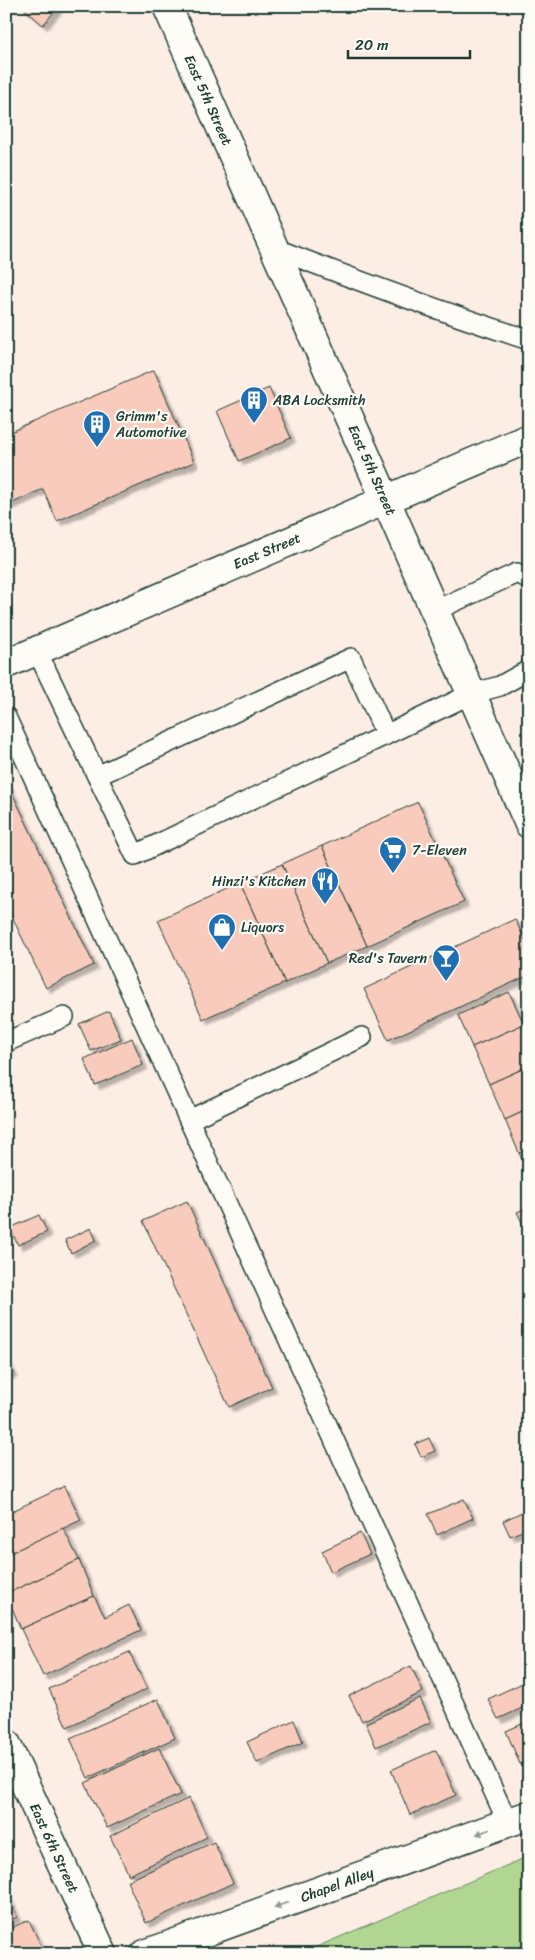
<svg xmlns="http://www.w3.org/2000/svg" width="535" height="1960" font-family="Sriracha,sans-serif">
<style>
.green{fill:#b1d692;stroke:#688a63}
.building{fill:#f8cbbc;stroke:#1f3d34;filter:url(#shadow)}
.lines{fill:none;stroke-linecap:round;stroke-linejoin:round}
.service-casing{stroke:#1f3d34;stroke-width:22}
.minor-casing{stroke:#1f3d34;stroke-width:31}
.secondary-casing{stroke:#1f3d34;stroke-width:31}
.service{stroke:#fdfcf7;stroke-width:19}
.minor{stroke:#fdfcf7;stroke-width:28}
.secondary{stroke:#fdfcf7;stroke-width:28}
.oneway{fill:#8e9c96}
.labels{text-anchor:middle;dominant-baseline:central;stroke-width:4.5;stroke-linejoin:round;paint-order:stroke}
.street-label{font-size:14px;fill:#1f3d34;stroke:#fdfcf7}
.poi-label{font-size:14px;fill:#1f3d34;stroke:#fdfcf7;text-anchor:start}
</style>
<defs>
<filter id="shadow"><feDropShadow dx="4.5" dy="4.5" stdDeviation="1" flood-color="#0004"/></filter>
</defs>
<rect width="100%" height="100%" fill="#fcede5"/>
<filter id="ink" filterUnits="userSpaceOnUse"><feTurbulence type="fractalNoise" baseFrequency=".02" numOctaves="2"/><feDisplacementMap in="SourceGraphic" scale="10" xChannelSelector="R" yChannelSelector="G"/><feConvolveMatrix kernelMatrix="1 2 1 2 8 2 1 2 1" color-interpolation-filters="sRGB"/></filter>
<g filter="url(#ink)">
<path class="green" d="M 529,1856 L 529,1954 L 300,1954 Z"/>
<g class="building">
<path d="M 21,6 L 59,6 L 43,25 Z"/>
<path d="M 529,210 L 529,232 L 521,214 Z"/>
<path d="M 154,370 L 194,462 L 57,521 L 43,489 L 6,506 L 6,434 Z"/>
<path d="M 269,388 L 291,438 L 239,461 L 217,411 Z"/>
<path d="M 6,780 L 94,965 L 46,988 L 6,904 Z"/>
<path d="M 418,802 L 464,902 L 367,946 L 322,846 Z"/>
<path d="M 322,846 L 367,946 L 327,963 L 282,864 Z"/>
<path d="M 282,864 L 327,963 L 285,983 L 240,883 Z"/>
<path d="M 240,883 L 285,983 L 203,1019 L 158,920 Z"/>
<path d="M 515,919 L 529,949 L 529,975 L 388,1040 L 364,989 Z"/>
<path d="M 509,992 L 524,1024 L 472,1047 L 458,1015 Z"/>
<path d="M 109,1011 L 121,1039 L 91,1051 L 79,1024 Z"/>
<path d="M 524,1024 L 529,1035 L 529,1066 L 489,1084 L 472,1047 Z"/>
<path d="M 132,1038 L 143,1065 L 95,1085 L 84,1059 Z"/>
<path d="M 529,1066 L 529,1109 L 505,1120 L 489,1084 Z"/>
<path d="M 529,1109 L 529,1149 L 519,1153 L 505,1120 Z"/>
<path d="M 529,1149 L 529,1173 L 519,1153 Z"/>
<path d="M 187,1201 L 272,1387 L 229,1407 L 143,1221 Z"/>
<path d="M 529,1207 L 529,1237 L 517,1212 Z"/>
<path d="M 39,1215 L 47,1232 L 18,1245 L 10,1228 Z"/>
<path d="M 91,1228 L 96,1240 L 71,1253 L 65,1240 Z"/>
<path d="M 6,1358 L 13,1372 L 6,1376 Z"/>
<path d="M 429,1438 L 435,1451 L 421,1457 L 415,1444 Z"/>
<path d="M 65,1486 L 81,1520 L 6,1555 L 6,1514 Z"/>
<path d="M 464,1499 L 473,1518 L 437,1535 L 428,1514 Z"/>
<path d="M 528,1509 L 529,1528 L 510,1536 L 503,1521 Z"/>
<path d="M 63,1528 L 79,1560 L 6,1594 L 6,1555 Z"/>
<path d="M 360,1533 L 370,1554 L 331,1572 L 322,1551 Z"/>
<path d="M 79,1560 L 94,1596 L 21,1629 L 6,1594 Z"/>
<path d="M 94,1596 L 105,1617 L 129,1605 L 141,1630 L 43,1676 L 21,1629 Z"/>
<path d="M 129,1652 L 147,1689 L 67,1727 L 49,1689 Z"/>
<path d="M 411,1666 L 423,1692 L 362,1721 L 349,1696 Z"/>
<path d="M 529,1680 L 529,1705 L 498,1719 L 488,1699 Z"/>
<path d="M 420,1698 L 431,1722 L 376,1747 L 366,1723 Z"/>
<path d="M 158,1699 L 175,1738 L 88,1778 L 70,1738 Z"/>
<path d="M 294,1720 L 303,1742 L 257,1763 L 247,1742 Z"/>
<path d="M 529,1721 L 529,1760 L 520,1764 L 506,1731 Z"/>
<path d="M 159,1748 L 181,1794 L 107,1828 L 85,1783 Z"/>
<path d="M 436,1750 L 456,1795 L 410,1815 L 391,1770 Z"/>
<path d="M 189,1798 L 207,1837 L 129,1875 L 110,1836 Z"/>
<path d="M 214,1842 L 233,1883 L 146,1923 L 127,1881 Z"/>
<path d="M 6,1892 L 17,1917 L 6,1922 Z"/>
<path d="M 29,1920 L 45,1954 L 6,1954 L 6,1930 Z"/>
</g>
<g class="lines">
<g class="service-casing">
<g id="service">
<path d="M 274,248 C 358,281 442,312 529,340"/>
<path d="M 434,611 L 517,573 L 529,579"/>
<path d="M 37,651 L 135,855 L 471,694 L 500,686 L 529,670"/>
<path d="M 6,717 L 508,1823"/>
<path d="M 97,776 L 351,658 L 386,735"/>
<path d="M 6,1042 L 64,1017"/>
<path d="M 189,1120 L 362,1037"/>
</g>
</g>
<g class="minor-casing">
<g id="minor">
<path d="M 167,6 L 529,824"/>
<path d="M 6,1743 L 103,1954"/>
<path d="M 145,1954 L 529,1815"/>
</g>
</g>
<g class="secondary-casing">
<path id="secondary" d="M 6,664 L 529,438"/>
</g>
<use href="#service" class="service"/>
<use href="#minor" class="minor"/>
<use href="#secondary" class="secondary"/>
</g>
<defs><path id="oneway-solid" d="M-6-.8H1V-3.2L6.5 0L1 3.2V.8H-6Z" transform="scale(1.25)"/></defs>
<g class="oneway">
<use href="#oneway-solid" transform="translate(483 1832) rotate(160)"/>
<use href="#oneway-solid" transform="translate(281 1905) rotate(160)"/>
</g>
</g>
<defs>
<g id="building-pin" transform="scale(1.4375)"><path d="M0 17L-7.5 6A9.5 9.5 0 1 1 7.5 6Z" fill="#1f6fb2" stroke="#fdfcf7"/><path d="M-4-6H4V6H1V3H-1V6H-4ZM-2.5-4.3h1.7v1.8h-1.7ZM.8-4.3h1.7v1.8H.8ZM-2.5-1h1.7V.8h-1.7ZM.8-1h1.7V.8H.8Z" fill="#fff"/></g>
<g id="supermarket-pin" transform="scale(1.4375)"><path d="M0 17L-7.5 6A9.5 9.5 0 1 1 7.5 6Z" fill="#1f6fb2" stroke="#fdfcf7"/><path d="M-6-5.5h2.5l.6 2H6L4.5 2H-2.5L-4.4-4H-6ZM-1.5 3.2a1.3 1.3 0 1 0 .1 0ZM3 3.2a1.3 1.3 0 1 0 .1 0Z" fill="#fff"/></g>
<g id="restaurant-pin" transform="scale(1.4375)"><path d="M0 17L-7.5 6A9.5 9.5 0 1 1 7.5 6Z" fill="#1f6fb2" stroke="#fdfcf7"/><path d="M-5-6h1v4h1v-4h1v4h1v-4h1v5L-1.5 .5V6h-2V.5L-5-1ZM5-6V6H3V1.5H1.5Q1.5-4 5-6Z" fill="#fff"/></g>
<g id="shop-pin" transform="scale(1.4375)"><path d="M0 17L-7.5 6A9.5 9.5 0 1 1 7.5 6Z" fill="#1f6fb2" stroke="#fdfcf7"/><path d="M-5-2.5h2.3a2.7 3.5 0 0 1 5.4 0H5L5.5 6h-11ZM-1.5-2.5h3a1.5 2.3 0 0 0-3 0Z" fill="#fff"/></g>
<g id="bar-pin" transform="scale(1.4375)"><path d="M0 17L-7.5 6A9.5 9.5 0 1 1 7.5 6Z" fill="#1f6fb2" stroke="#fdfcf7"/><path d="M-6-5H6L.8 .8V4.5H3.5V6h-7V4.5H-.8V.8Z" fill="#fff"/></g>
</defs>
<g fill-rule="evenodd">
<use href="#building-pin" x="254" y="400"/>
<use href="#building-pin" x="97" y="424"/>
<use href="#supermarket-pin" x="393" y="850"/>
<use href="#restaurant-pin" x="325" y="881"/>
<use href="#shop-pin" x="222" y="927"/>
<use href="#bar-pin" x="446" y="958"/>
</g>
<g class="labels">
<g class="street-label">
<text transform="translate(208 100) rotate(66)">East 5th Street</text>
<text transform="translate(372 470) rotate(66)">East 5th Street</text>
<text transform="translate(267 551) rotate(-23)">East Street</text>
<text transform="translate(54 1848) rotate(65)">East 6th Street</text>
<text transform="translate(337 1885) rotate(-20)">Chapel Alley</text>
</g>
<g class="poi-label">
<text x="273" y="400">ABA Locksmith</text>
<text x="116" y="416">Grimm's<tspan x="116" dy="16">Automotive</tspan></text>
<text x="412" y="850">7-Eleven</text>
<text x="306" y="881" text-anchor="end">Hinzi's Kitchen</text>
<text x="241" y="927">Liquors</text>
<text x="427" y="958" text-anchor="end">Red's Tavern</text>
</g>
</g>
<rect width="535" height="1960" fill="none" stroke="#fdfcf7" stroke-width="25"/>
<rect x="12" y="12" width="510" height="1935" fill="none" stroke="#1f3d34" stroke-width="2" filter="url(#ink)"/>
<path d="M348 50v8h122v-8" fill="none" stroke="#1f3d34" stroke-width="2.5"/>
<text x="355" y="50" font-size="15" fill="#1f3d34" stroke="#fdfcf7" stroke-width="4" paint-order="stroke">20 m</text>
</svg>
